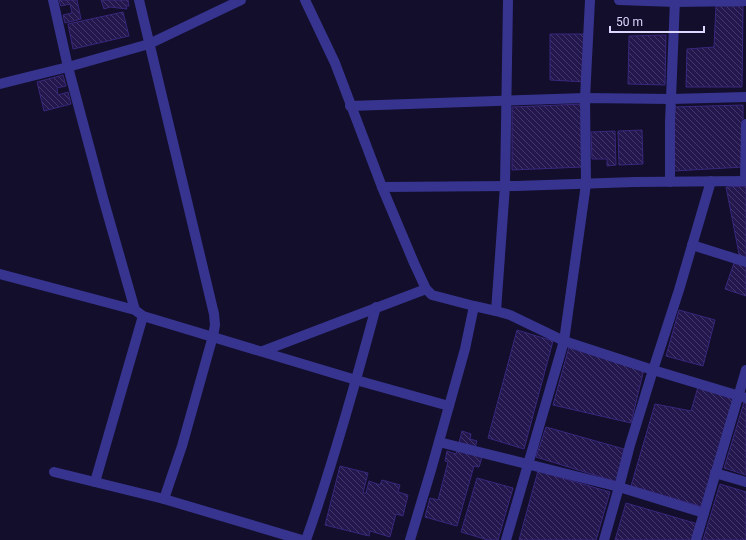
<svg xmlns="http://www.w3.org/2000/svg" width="746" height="540" font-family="Roboto,sans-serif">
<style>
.building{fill:url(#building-back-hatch);stroke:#38277d}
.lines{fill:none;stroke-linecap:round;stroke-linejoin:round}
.minor{stroke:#37348f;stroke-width:10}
</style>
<defs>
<pattern id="building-back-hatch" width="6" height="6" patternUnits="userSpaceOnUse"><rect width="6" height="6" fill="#23174e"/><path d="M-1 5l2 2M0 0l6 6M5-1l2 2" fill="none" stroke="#423869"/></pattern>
</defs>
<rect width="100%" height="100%" fill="#130e2b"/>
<g class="building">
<path d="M 59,0 L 77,0 L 81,19 L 65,23 L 63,15 L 72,13 L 70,4 L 61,6 Z"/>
<path d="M 101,0 L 128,0 L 129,6 L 126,6 L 127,9 L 110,7 L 104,9 Z"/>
<path d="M 716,6 L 743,6 L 742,87 L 686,87 L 687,49 L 714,47 Z"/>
<path d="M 123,12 L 129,36 L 73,49 L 68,24 Z"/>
<path d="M 550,34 L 587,34 L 585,82 L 550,80 Z"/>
<path d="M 666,35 L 665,85 L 628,84 L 629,36 Z"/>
<path d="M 63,75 L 66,86 L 57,88 L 58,95 L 68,92 L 71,104 L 44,111 L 37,82 Z"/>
<path d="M 583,104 L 583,167 L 512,170 L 512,107 Z"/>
<path d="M 743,105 L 743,167 L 674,171 L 673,107 Z"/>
<path d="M 642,130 L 643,164 L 619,165 L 618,131 Z"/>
<path d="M 615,131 L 616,165 L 607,166 L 607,159 L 592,159 L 591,132 Z"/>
<path d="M 746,186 L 746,259 L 740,259 L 726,187 Z"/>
<path d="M 734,263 L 746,266 L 746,296 L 725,289 Z"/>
<path d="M 679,310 L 715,320 L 703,366 L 666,356 Z"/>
<path d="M 517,330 L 553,341 L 524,449 L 488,438 Z"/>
<path d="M 569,347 L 644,369 L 631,423 L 553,405 Z"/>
<path d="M 698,387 L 734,398 L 703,507 L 631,486 L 655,404 L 691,411 Z"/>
<path d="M 745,399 L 746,400 L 746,475 L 724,468 Z"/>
<path d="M 546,427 L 624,449 L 617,482 L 536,457 Z"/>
<path d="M 462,431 L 471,434 L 470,439 L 477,441 L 475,448 L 484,451 L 479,467 L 474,466 L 457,526 L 425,517 L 430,498 L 438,500 L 448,462 L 445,461 L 447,451 L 456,454 Z"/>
<path d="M 340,466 L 368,473 L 363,493 L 366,493 L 369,481 L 380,485 L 382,480 L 400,485 L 398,492 L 408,495 L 403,516 L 396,514 L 390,537 L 370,531 L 369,536 L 325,525 Z"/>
<path d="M 538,471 L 610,492 L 596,540 L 519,540 Z"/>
<path d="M 477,478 L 513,488 L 498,540 L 488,540 L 461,532 Z"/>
<path d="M 720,484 L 746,492 L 746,540 L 703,540 Z"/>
<path d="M 626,503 L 698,524 L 693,540 L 615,540 Z"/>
</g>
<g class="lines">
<g class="minor">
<path d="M 53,0 L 68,67 L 103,198 L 135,310"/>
<path d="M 139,0 L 214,314 L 215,325 L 213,336 L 182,446 L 164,499"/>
<path d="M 305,0 L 335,63 L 382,187 L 414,263 L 426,289 L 432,295 L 474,306"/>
<path d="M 619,0 L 675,2 L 746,1"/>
<path d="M 0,84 L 68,67 L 149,44 L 241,0"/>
<path d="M 350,106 L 585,98 L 671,99 L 746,97"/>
<path d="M 745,181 L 746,124"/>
<path d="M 670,182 L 670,123 L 675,0"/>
<path d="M 382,187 L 516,186 L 635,182 L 746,181"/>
<path d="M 692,245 L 746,262"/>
<path d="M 0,274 L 135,310 L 143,316 L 356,380 L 449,406"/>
<path d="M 496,311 L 505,186 L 508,0"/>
<path d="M 263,351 L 426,289"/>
<path d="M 439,442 L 619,487 L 704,513"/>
<path d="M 54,472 L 164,499 L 302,540"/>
<path d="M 715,473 L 746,482"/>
<path d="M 95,482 L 143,316"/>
<path d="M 306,540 C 333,464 355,385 376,307"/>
<path d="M 410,540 L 431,470 L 449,406 L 465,349 L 474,306 L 496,311 L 510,315 L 564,341 L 653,370 L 746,398"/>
<path d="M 506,540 L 564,341 L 586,184 L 585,98 L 590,0"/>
<path d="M 604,540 L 619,487 L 630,445 L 653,370 L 679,290 L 711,181"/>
<path d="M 696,540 L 746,370"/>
</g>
</g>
<path d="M610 26v6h94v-6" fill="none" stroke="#dcd8ff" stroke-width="2"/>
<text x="616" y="26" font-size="12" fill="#dcd8ff" stroke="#130e2b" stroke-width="3" paint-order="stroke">50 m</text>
</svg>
